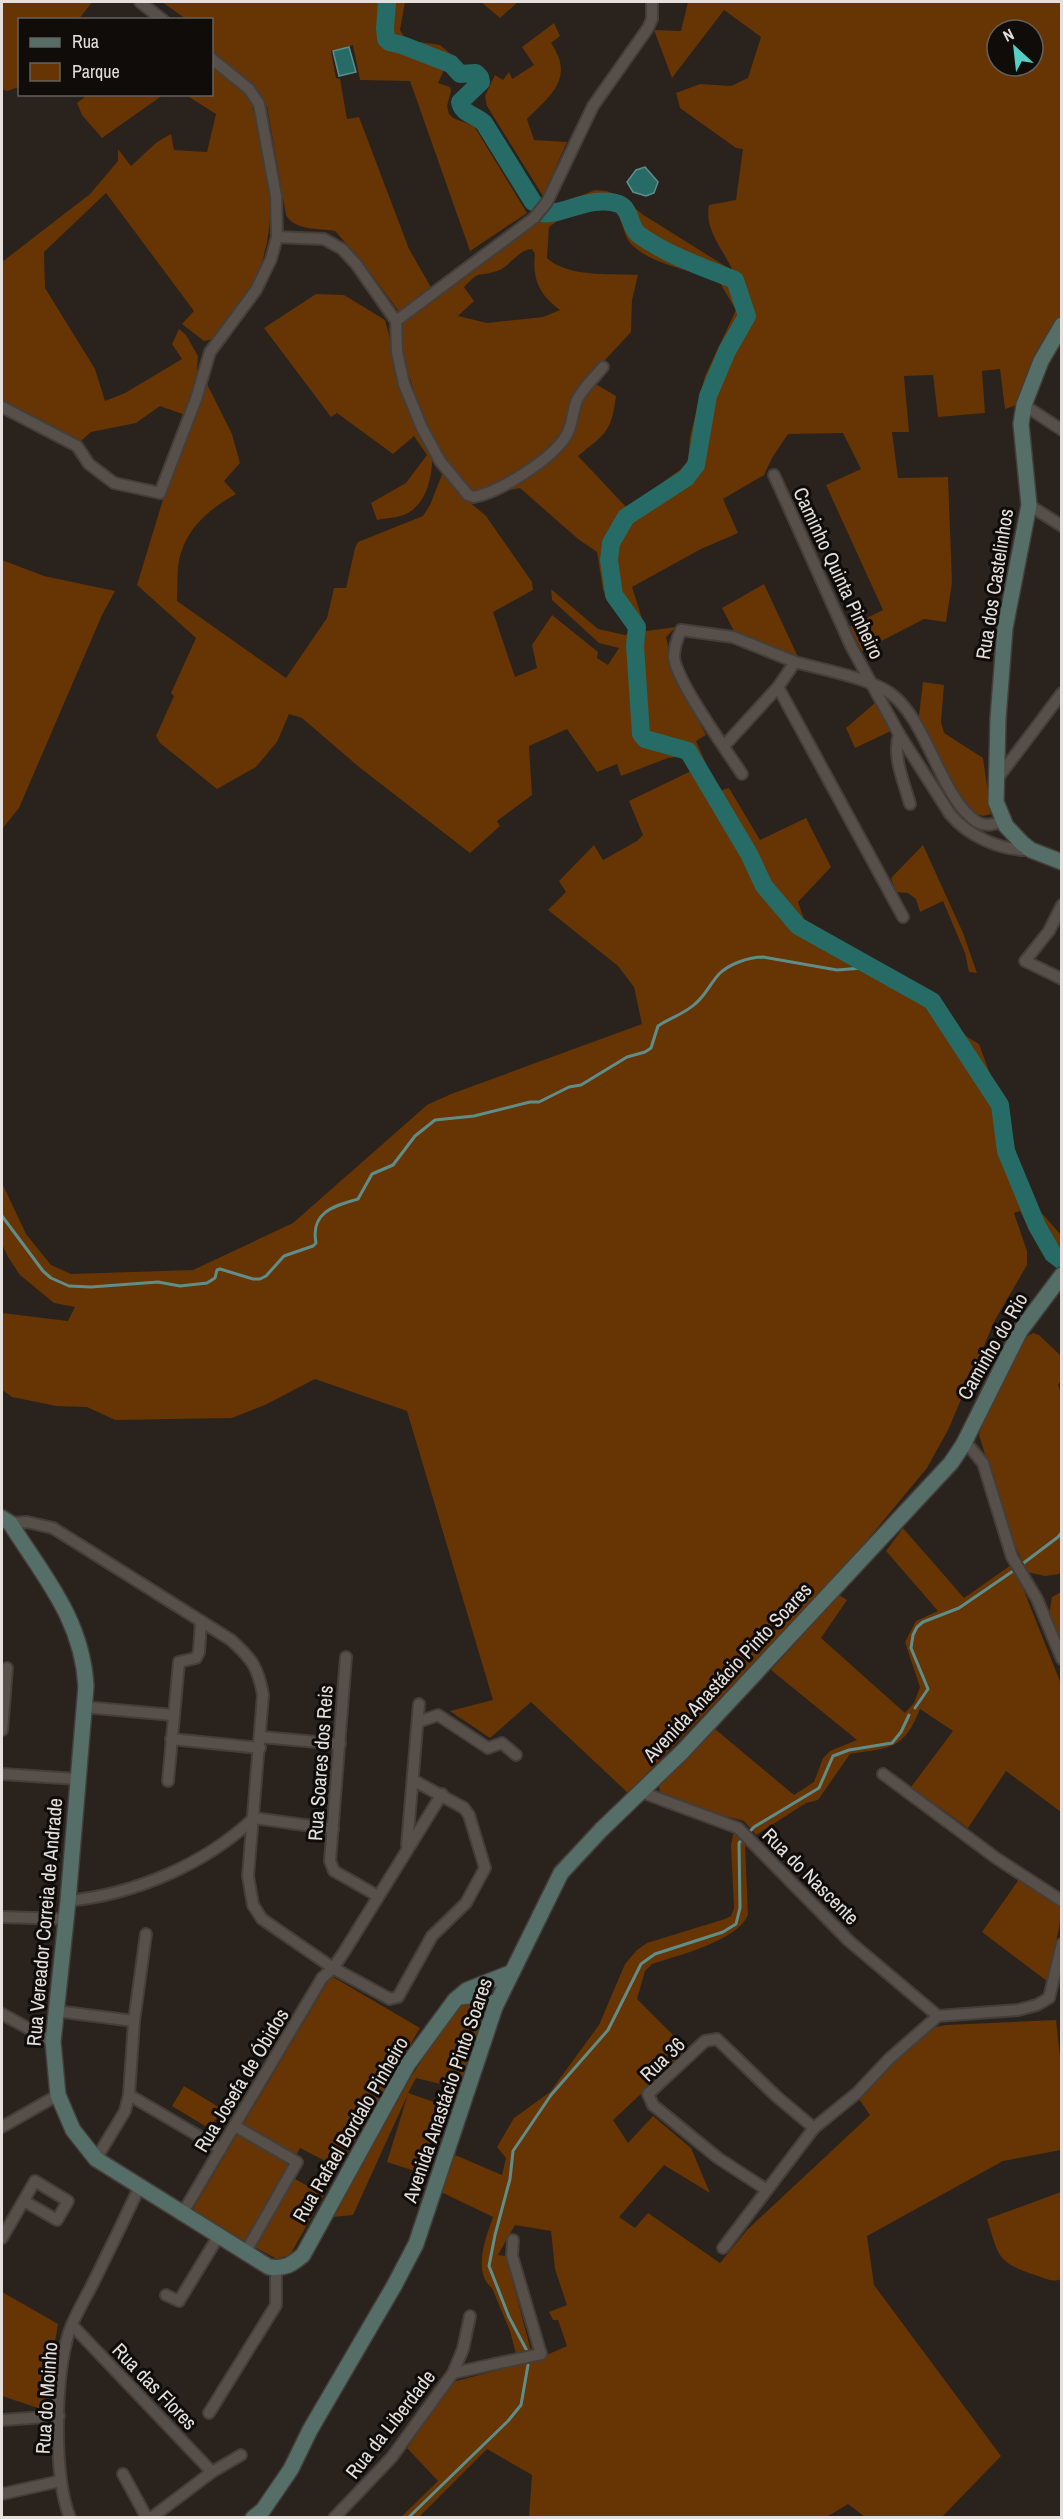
<svg xmlns="http://www.w3.org/2000/svg" width="1063" height="2519" font-family="'Archivo Narrow',sans-serif">
<style>
.green{fill:#673403;fill-rule:evenodd}
.water{fill:#266b66;stroke:#5f8e8a;stroke-width:1.5}
.lines{fill:none;stroke-linecap:round;stroke-linejoin:round}
.stream{stroke:#5f8e8a;stroke-width:3}
.river{stroke:#266b66;stroke-width:18}
.street-casing{stroke:#443e3a;stroke-width:14}
.secondary-casing{stroke:#443e3a;stroke-width:18}
.street{stroke:#574f49;stroke-width:10}
.secondary{stroke:#566e68;stroke-width:15}
.labels{text-anchor:middle;dominant-baseline:central;stroke-width:6;stroke-linejoin:round;paint-order:stroke}
.street-label{font-size:20px;fill:#e5e0dd;stroke:#0f0c0a}
</style>
<rect width="100%" height="100%" fill="#29221d"/>
<g class="green">
<path d="M 2,2 L 92,2 L 79,19 L 20,20 L 19,87 L 7,91 L 2,89 Z"/>
<path d="M 162,2 L 405,2 L 400,30 L 406,40 L 440,45 L 468,68 L 463,78 L 457,79 L 449,71 L 444,70 L 438,83 L 450,87 L 451,91 L 447,106 L 449,114 L 453,118 L 474,126 L 527,213 L 470,251 L 410,81 L 360,80 L 353,45 L 331,51 L 336,78 L 340,79 L 347,119 L 359,117 L 409,249 L 432,289 L 534,211 L 549,205 L 552,207 L 595,190 L 607,191 L 622,197 L 642,214 L 733,271 C 723,249 704,230 709,205 L 736,200 L 743,149 L 736,148 L 680,108 L 676,93 L 700,84 L 731,86 L 748,78 L 761,37 L 724,10 L 672,78 L 654,30 L 681,31 L 688,2 L 1061,2 L 1061,315 L 1039,356 L 1017,405 L 1005,409 L 1000,369 L 982,371 L 985,413 L 938,417 L 933,375 L 904,376 L 909,432 L 892,432 L 898,478 L 948,477 L 952,582 L 946,622 L 924,619 L 862,651 L 849,627 L 883,610 L 826,485 L 861,469 L 843,433 L 788,434 L 772,458 L 764,475 L 723,499 L 738,533 L 701,549 L 632,587 L 646,631 L 676,627 L 666,637 L 675,675 L 706,735 L 696,741 L 718,791 L 729,788 L 760,840 L 806,818 L 831,867 L 798,902 L 804,919 L 926,994 L 931,991 L 961,1033 L 979,1044 L 1011,1131 L 1022,1180 L 1039,1210 L 1061,1235 L 1061,1266 L 1026,1223 L 1020,1211 L 1014,1213 L 1027,1251 L 1027,1265 L 995,1320 L 948,1430 L 927,1468 L 835,1579 L 628,1793 L 531,1702 L 490,1738 L 450,1711 L 493,1700 L 407,1411 L 315,1379 L 265,1405 L 232,1418 L 115,1420 L 87,1407 L 56,1406 L 12,1397 L 2,1390 L 2,1313 L 68,1321 L 75,1307 L 54,1303 L 20,1275 L 8,1257 L 2,1244 L 2,1183 L 26,1234 L 51,1265 L 71,1274 L 193,1270 L 293,1223 L 427,1105 L 451,1094 L 642,1024 L 634,987 L 618,966 L 548,910 L 566,892 L 559,881 L 594,845 L 603,860 L 637,841 L 643,835 L 629,801 L 693,770 L 685,756 L 668,758 L 621,776 L 617,764 L 597,772 L 567,729 L 529,746 L 532,795 L 497,821 L 500,826 L 470,853 L 359,767 L 302,718 L 289,714 L 277,742 L 256,767 L 217,789 L 160,743 L 156,736 L 174,696 L 171,693 L 196,638 L 137,585 L 165,493 L 206,382 L 232,434 L 240,463 L 224,481 L 236,494 C 214,506 190,525 182,550 C 176,564 178,585 177,601 L 286,678 L 327,618 L 334,588 L 346,588 L 355,548 L 358,542 L 423,516 L 430,505 L 443,472 L 460,494 L 486,516 L 532,582 L 533,590 L 493,612 L 515,677 L 537,668 L 532,645 L 552,615 L 598,652 L 597,658 L 608,665 L 619,648 L 599,643 L 552,600 L 551,589 L 598,629 L 625,635 L 631,632 L 625,620 L 603,590 L 597,552 L 578,539 L 520,488 L 505,491 L 504,489 L 572,437 L 580,404 L 594,383 L 616,396 C 611,433 606,433 578,456 L 627,508 L 681,469 L 688,461 L 690,437 L 705,376 L 736,310 L 720,283 C 691,268 654,267 631,244 C 622,235 622,209 608,207 C 591,204 574,210 558,215 L 560,219 L 549,227 L 547,258 C 569,278 610,273 638,275 L 632,300 L 631,332 L 570,398 L 572,407 L 568,426 L 554,445 L 493,488 L 478,492 L 472,490 L 453,472 L 425,425 L 401,350 L 400,313 L 363,263 L 335,231 C 319,228 295,231 286,215 L 267,106 L 252,108 C 275,175 282,247 239,308 C 231,319 220,326 213,339 L 204,341 L 182,324 L 194,311 L 106,193 L 44,252 L 45,288 L 95,369 L 105,401 L 125,393 L 182,359 L 172,344 L 179,329 L 186,335 L 198,356 L 196,384 L 185,415 L 160,406 L 136,423 L 91,432 L 81,441 L 2,400 L 2,262 L 90,194 L 118,161 L 118,149 L 131,166 L 157,142 L 171,134 L 174,150 L 207,152 L 216,114 L 186,95 L 212,94 L 212,20 L 186,19 ZM 997,30 L 1033,30 L 1033,66 L 997,66 ZM 532,249 L 535,254 C 532,278 539,295 560,310 L 543,317 L 487,323 L 458,316 L 474,301 L 464,287 C 482,268 477,278 497,271 C 510,267 517,250 532,249 Z"/>
<path d="M 481,2 L 518,2 L 500,18 Z"/>
<path d="M 554,23 L 560,36 L 551,43 C 575,78 551,95 527,119 L 534,140 L 567,142 L 543,196 L 487,106 L 485,96 L 495,75 L 503,80 L 509,72 L 512,79 L 534,65 L 522,47 Z"/>
<path d="M 87,95 L 87,94 L 163,95 L 102,138 L 82,115 L 77,103 Z"/>
<path d="M 316,294 L 344,295 L 385,320 L 407,401 L 432,460 C 432,480 425,505 406,514 C 398,518 386,518 377,520 L 371,503 L 406,483 L 427,455 L 414,436 L 393,454 L 337,413 L 331,417 L 264,328 Z"/>
<path d="M 2,560 L 44,576 L 115,591 L 102,615 L 19,808 L 2,829 Z"/>
<path d="M 764,584 L 798,657 L 737,637 L 722,608 Z"/>
<path d="M 923,682 L 944,685 L 941,722 L 944,733 L 983,758 L 991,814 L 983,816 L 974,813 L 965,804 L 923,726 L 919,716 Z"/>
<path d="M 875,703 L 893,730 L 855,748 L 846,728 Z"/>
<path d="M 923,845 L 963,933 L 977,973 L 969,972 L 965,953 L 943,901 L 920,912 L 916,899 L 908,893 L 896,892 L 891,878 Z"/>
<path d="M 1033,1333 L 1039,1335 L 1061,1356 L 1061,1380 L 1058,1385 L 1062,1396 L 1062,1569 L 1059,1574 L 1045,1576 L 1027,1572 L 1007,1527 L 979,1435 L 983,1420 L 1026,1337 Z"/>
<path d="M 903,1528 L 964,1598 L 1011,1565 L 1019,1578 L 1061,1684 L 1061,1812 L 1006,1771 L 968,1828 L 911,1787 L 953,1731 L 920,1709 C 903,1751 891,1747 850,1754 L 818,1800 L 806,1803 L 756,1835 L 744,1821 L 709,1812 L 660,1794 L 659,1786 L 715,1729 L 794,1795 L 814,1782 L 823,1758 L 830,1751 L 857,1740 L 771,1670 L 839,1595 L 847,1600 L 821,1638 L 905,1713 L 914,1703 L 920,1687 L 905,1642 L 916,1621 L 938,1611 L 886,1551 Z"/>
<path d="M 1061,1592 L 1061,1648 L 1049,1615 L 1052,1597 Z"/>
<path d="M 734,1830 L 745,1844 L 748,1915 C 737,1941 679,1955 652,1964 L 645,1971 L 637,1999 L 688,2050 L 613,2120 L 628,2143 L 653,2116 L 691,2148 L 710,2193 L 664,2165 L 619,2217 L 635,2228 L 648,2213 L 720,2263 L 747,2230 L 870,2115 L 859,2099 L 913,2043 L 936,2027 L 946,2025 L 1056,2020 L 1062,2075 L 1061,2150 L 1003,2161 L 867,2236 L 874,2285 L 1001,2456 L 942,2517 L 865,2517 L 848,2504 L 825,2518 L 529,2517 L 532,2475 L 487,2449 L 419,2517 L 400,2518 L 438,2481 L 407,2448 L 451,2385 L 456,2381 L 533,2361 L 567,2346 L 558,2320 L 553,2320 L 549,2312 L 567,2305 L 555,2269 L 551,2231 L 515,2225 L 498,2255 L 506,2256 L 531,2351 L 516,2354 L 510,2331 L 492,2288 C 472,2272 486,2237 493,2217 L 441,2192 L 455,2155 L 502,2175 L 506,2158 L 497,2147 L 514,2118 L 550,2092 L 599,2025 L 625,1964 L 637,1950 L 647,1943 L 725,1919 L 731,1916 L 734,1908 L 731,1845 Z"/>
<path d="M 1020,1878 L 1061,1907 C 1061,1932 1051,1956 1047,1981 L 982,1932 Z"/>
<path d="M 333,1977 L 420,2028 L 339,2168 L 300,2148 L 286,2174 L 324,2195 L 290,2255 L 277,2259 L 195,2215 L 193,2209 L 330,1978 Z"/>
<path d="M 465,2000 L 477,2003 L 485,2017 L 461,2089 L 416,2078 L 408,2093 L 443,2105 L 421,2173 L 387,2162 L 408,2094 L 353,2215 L 332,2217 L 411,2077 L 456,2007 Z"/>
<path d="M 184,2086 L 222,2109 L 210,2129 L 172,2106 Z"/>
<path d="M 1061,2192 L 1061,2279 C 1052,2283 1045,2278 1035,2275 C 996,2262 999,2256 987,2219 Z"/>
<path d="M 2,2293 L 4,2293 L 58,2324 L 50,2372 L 50,2412 L 2,2396 Z"/>
</g>
<g class="water">
<path d="M 349,47 L 356,72 L 339,76 L 333,51 Z"/>
<path d="M 645,167 L 658,182 L 654,193 L 646,196 L 633,192 L 627,182 L 636,170 Z"/>
</g>
<g class="lines">
<g class="stream">
<path d="M 2,1216 L 43,1271 L 51,1278 L 69,1286 L 91,1287 L 158,1282 L 180,1286 L 207,1283 L 215,1278 L 217,1270 L 220,1269 L 253,1279 L 260,1279 L 266,1276 L 284,1256 L 313,1246 L 316,1243 C 310,1212 334,1206 358,1199 L 372,1174 L 393,1165 L 415,1136 L 435,1120 L 474,1116 L 530,1102 L 539,1102 L 569,1087 L 581,1085 L 627,1057 L 645,1052 L 651,1048 L 658,1026 C 670,1018 684,1014 695,1004 C 705,996 710,984 719,974 C 729,964 749,957 763,957 L 837,970 L 875,967"/>
<path d="M 1021,1565 L 1058,1537 L 1062,1532"/>
<path d="M 915,1708 L 928,1689 L 911,1648 L 913,1635 L 917,1627 L 923,1622 L 959,1608 L 1016,1569"/>
<path d="M 527,2351 L 509,2317 L 489,2266 L 495,2235 L 510,2179 L 513,2151 L 551,2095 L 608,2030 L 641,1964 L 655,1954 L 723,1932 L 736,1924 L 740,1908 L 739,1843 L 754,1827 L 819,1788 L 833,1756 L 849,1750 L 892,1743 L 901,1732 L 909,1715"/>
<path d="M 408,2518 L 508,2421 L 521,2405 L 528,2365"/>
</g>
<g class="river">
<path d="M 387,2 L 385,28 L 386,39 L 389,42 L 402,45 L 451,64 L 460,74 L 476,73 L 480,77 L 481,82 L 460,102 C 462,114 476,115 484,123 L 533,202"/>
<path d="M 542,213 C 560,217 591,194 619,204 C 631,209 629,226 638,234 C 666,255 703,267 735,280 L 747,316 L 727,351 L 708,396 L 696,465 L 686,478 L 626,517 L 611,543 L 609,560 L 614,595 L 637,627 L 635,645 L 641,734 L 645,739 L 688,751 L 749,854 L 764,886 L 798,926 L 932,1001 L 1000,1105 L 1006,1151 L 1037,1226 L 1053,1254 L 1062,1261"/>
</g>
<g class="street-casing">
<g id="street">
<path d="M 140,2 L 163,20"/>
<path d="M 277,237 L 324,239 L 342,249 L 356,264 L 396,321 L 397,352 L 404,384 L 422,428 L 440,461 L 468,495 L 474,497 C 500,492 552,459 566,436 C 573,425 572,412 577,400 C 582,389 595,377 603,367"/>
<path d="M 396,321 L 534,218 L 547,202 L 593,106 L 648,28 L 652,19 L 652,2"/>
<path d="M 1024,405 L 1062,430"/>
<path d="M 2,407 L 77,446 L 89,464 L 114,483 L 160,493 L 196,399 L 210,352 L 256,290 L 271,259 L 277,237 L 276,196 L 259,104 L 249,89 L 212,59"/>
<path d="M 774,475 L 852,648 L 899,734 L 950,814 C 968,836 1001,851 1030,850"/>
<path d="M 1029,505 L 1062,526"/>
<path d="M 778,687 L 903,917"/>
<path d="M 899,734 C 892,757 904,782 910,804"/>
<path d="M 724,746 L 778,687 L 795,662 C 820,669 869,678 890,693 C 927,719 940,797 977,822 C 986,827 995,824 1004,821"/>
<path d="M 742,774 C 727,751 676,681 674,657 C 674,647 677,639 681,630 L 733,637 L 795,662"/>
<path d="M 997,779 L 1062,693"/>
<path d="M 1062,905 L 1049,931 L 1025,961 L 1062,979"/>
<path d="M 965,1441 L 983,1463 L 1012,1557 L 1037,1599 L 1062,1659"/>
<path d="M 10,1523 L 27,1522 L 53,1528 L 231,1640 C 252,1659 258,1667 263,1695 L 248,1876 L 253,1905 L 262,1919 L 333,1968 L 390,1999 L 398,1997 L 432,1936 L 466,1903 L 485,1868 L 469,1815 L 464,1808 L 413,1780"/>
<path d="M 346,1657 L 330,1861 L 334,1871 L 378,1896"/>
<path d="M 84,1707 L 173,1715"/>
<path d="M 418,1722 L 438,1715 L 488,1748 L 502,1743 L 516,1755"/>
<path d="M 2,1730 L 7,1668"/>
<path d="M 261,1737 L 340,1744"/>
<path d="M 171,1739 L 260,1748"/>
<path d="M 2,1774 L 77,1779"/>
<path d="M 883,1774 L 996,1858 L 1062,1901"/>
<path d="M 168,1781 L 179,1662 L 196,1658 L 199,1652 L 201,1621"/>
<path d="M 641,1792 L 738,1828 L 849,1941 L 938,2016"/>
<path d="M 407,1845 L 419,1704"/>
<path d="M 68,1901 C 135,1894 204,1865 254,1818 L 333,1829"/>
<path d="M 2,1917 L 65,1919"/>
<path d="M 56,2011 L 134,2021"/>
<path d="M 2,2014 L 53,2042"/>
<path d="M 129,2095 L 221,2149"/>
<path d="M 235,2126 L 297,2162 L 245,2253"/>
<path d="M 2,2127 L 58,2095"/>
<path d="M 96,2159 L 125,2111 L 129,2095 L 134,2021 L 146,1934"/>
<path d="M 767,2190 L 718,2158 L 653,2105 L 648,2094 L 705,2041 L 717,2039 L 776,2096 L 814,2128"/>
<path d="M 182,2214 L 322,1978 L 333,1968 L 344,1952 L 442,1794"/>
<path d="M 2,2238 L 35,2181 L 68,2201 L 57,2220 L 24,2201"/>
<path d="M 723,2248 L 814,2128 L 857,2093 L 889,2059 L 938,2016 L 1018,2010 L 1037,2005 L 1049,1998 L 1062,1944"/>
<path d="M 166,2295 L 179,2301 L 218,2237"/>
<path d="M 72,2325 L 212,2472 L 151,2518"/>
<path d="M 453,2373 L 463,2349 L 470,2316"/>
<path d="M 209,2413 L 276,2305 L 276,2268"/>
<path d="M 2,2420 L 59,2416"/>
<path d="M 212,2472 L 241,2455"/>
<path d="M 123,2474 L 147,2518"/>
<path d="M 2,2494 L 60,2481"/>
<path d="M 70,2518 C 53,2475 55,2377 69,2332 C 75,2315 85,2299 93,2283 C 109,2251 124,2220 139,2188"/>
<path d="M 334,2518 L 392,2457 L 453,2373 L 541,2354 L 512,2256 L 513,2240"/>
</g>
</g>
<g class="secondary-casing">
<g id="secondary">
<path d="M 1062,325 L 1041,361 L 1024,405 L 1021,424 L 1029,505 L 1005,628 L 998,719 L 996,802 L 1006,826 L 1022,843 L 1031,850 L 1062,862"/>
<path d="M 2,1518 L 10,1523 C 44,1577 82,1619 86,1686 L 68,1901 L 53,2042 L 58,2095 L 73,2130 L 96,2159 L 269,2267 C 285,2269 291,2265 303,2255 L 408,2064 L 455,2000 L 467,1990 L 510,1973"/>
<path d="M 460,1997 L 480,1995 L 495,2007"/>
<path d="M 253,2518 L 263,2510 L 291,2469 L 310,2430 L 394,2286 L 416,2244 L 495,2007 L 561,1873 L 601,1830 L 683,1751 L 951,1463 L 963,1445 L 1020,1331 L 1062,1275"/>
</g>
</g>
<use href="#street" class="street"/>
<use href="#secondary" class="secondary"/>
</g>
<g class="labels">
<g class="street-label">
<text transform="translate(839 573) rotate(65)">Caminho Quinta Pinheiro</text>
<text transform="translate(994 584) rotate(-81)">Rua dos Castelinhos</text>
<text transform="translate(992 1346) rotate(-60)">Caminho do Rio</text>
<text transform="translate(727 1672) rotate(-47)">Avenida Anastácio Pinto Soares</text>
<text transform="translate(320 1763) rotate(-86)">Rua Soares dos Reis</text>
<text transform="translate(811 1876) rotate(45)">Rua do Nascente</text>
<text transform="translate(44 1922) rotate(-85)">Rua Vereador Correia de Andrade</text>
<text transform="translate(662 2059) rotate(-44)">Rua 36</text>
<text transform="translate(241 2080) rotate(-59)">Rua Josefa de Óbidos</text>
<text transform="translate(447 2090) rotate(-71)">Avenida Anastácio Pinto Soares</text>
<text transform="translate(350 2129) rotate(-60)">Rua Rafael Bordalo Pinheiro</text>
<text transform="translate(155 2386) rotate(46)">Rua das Flores</text>
<text transform="translate(46 2398) rotate(-86)">Rua do Moinho</text>
<text transform="translate(390 2424) rotate(-52)">Rua da Liberdade</text>
</g>
</g>
<rect width="1063" height="2519" fill="none" stroke="#e5e0dd" stroke-width="6"/>
<rect x="18" y="18" width="195" height="78" fill="#0f0c0a" stroke="#65615e" stroke-width="1.5"/>
<rect x="30" y="38" width="30" height="9" fill="#566e68" stroke="#65615e" stroke-width="1.5"/>
<text x="72" y="48" font-size="18" fill="#e5e0dd">Rua</text>
<rect x="30" y="63" width="30" height="18" fill="#673403" stroke="#65615e" stroke-width="1.5"/>
<text x="72" y="78" font-size="18" fill="#e5e0dd">Parque</text>
<g transform="translate(1015 48) rotate(333)"><circle r="28" fill="#0f0c0a" stroke="#65615e" stroke-width="1.5"/>
<path d="M0-4.5L10 22L0 15L-10 22Z" fill="#56cec4"/>
<text y="-9" font-size="16" font-weight="bold" text-anchor="middle" fill="#e5e0dd">N</text>
</g>
</svg>
